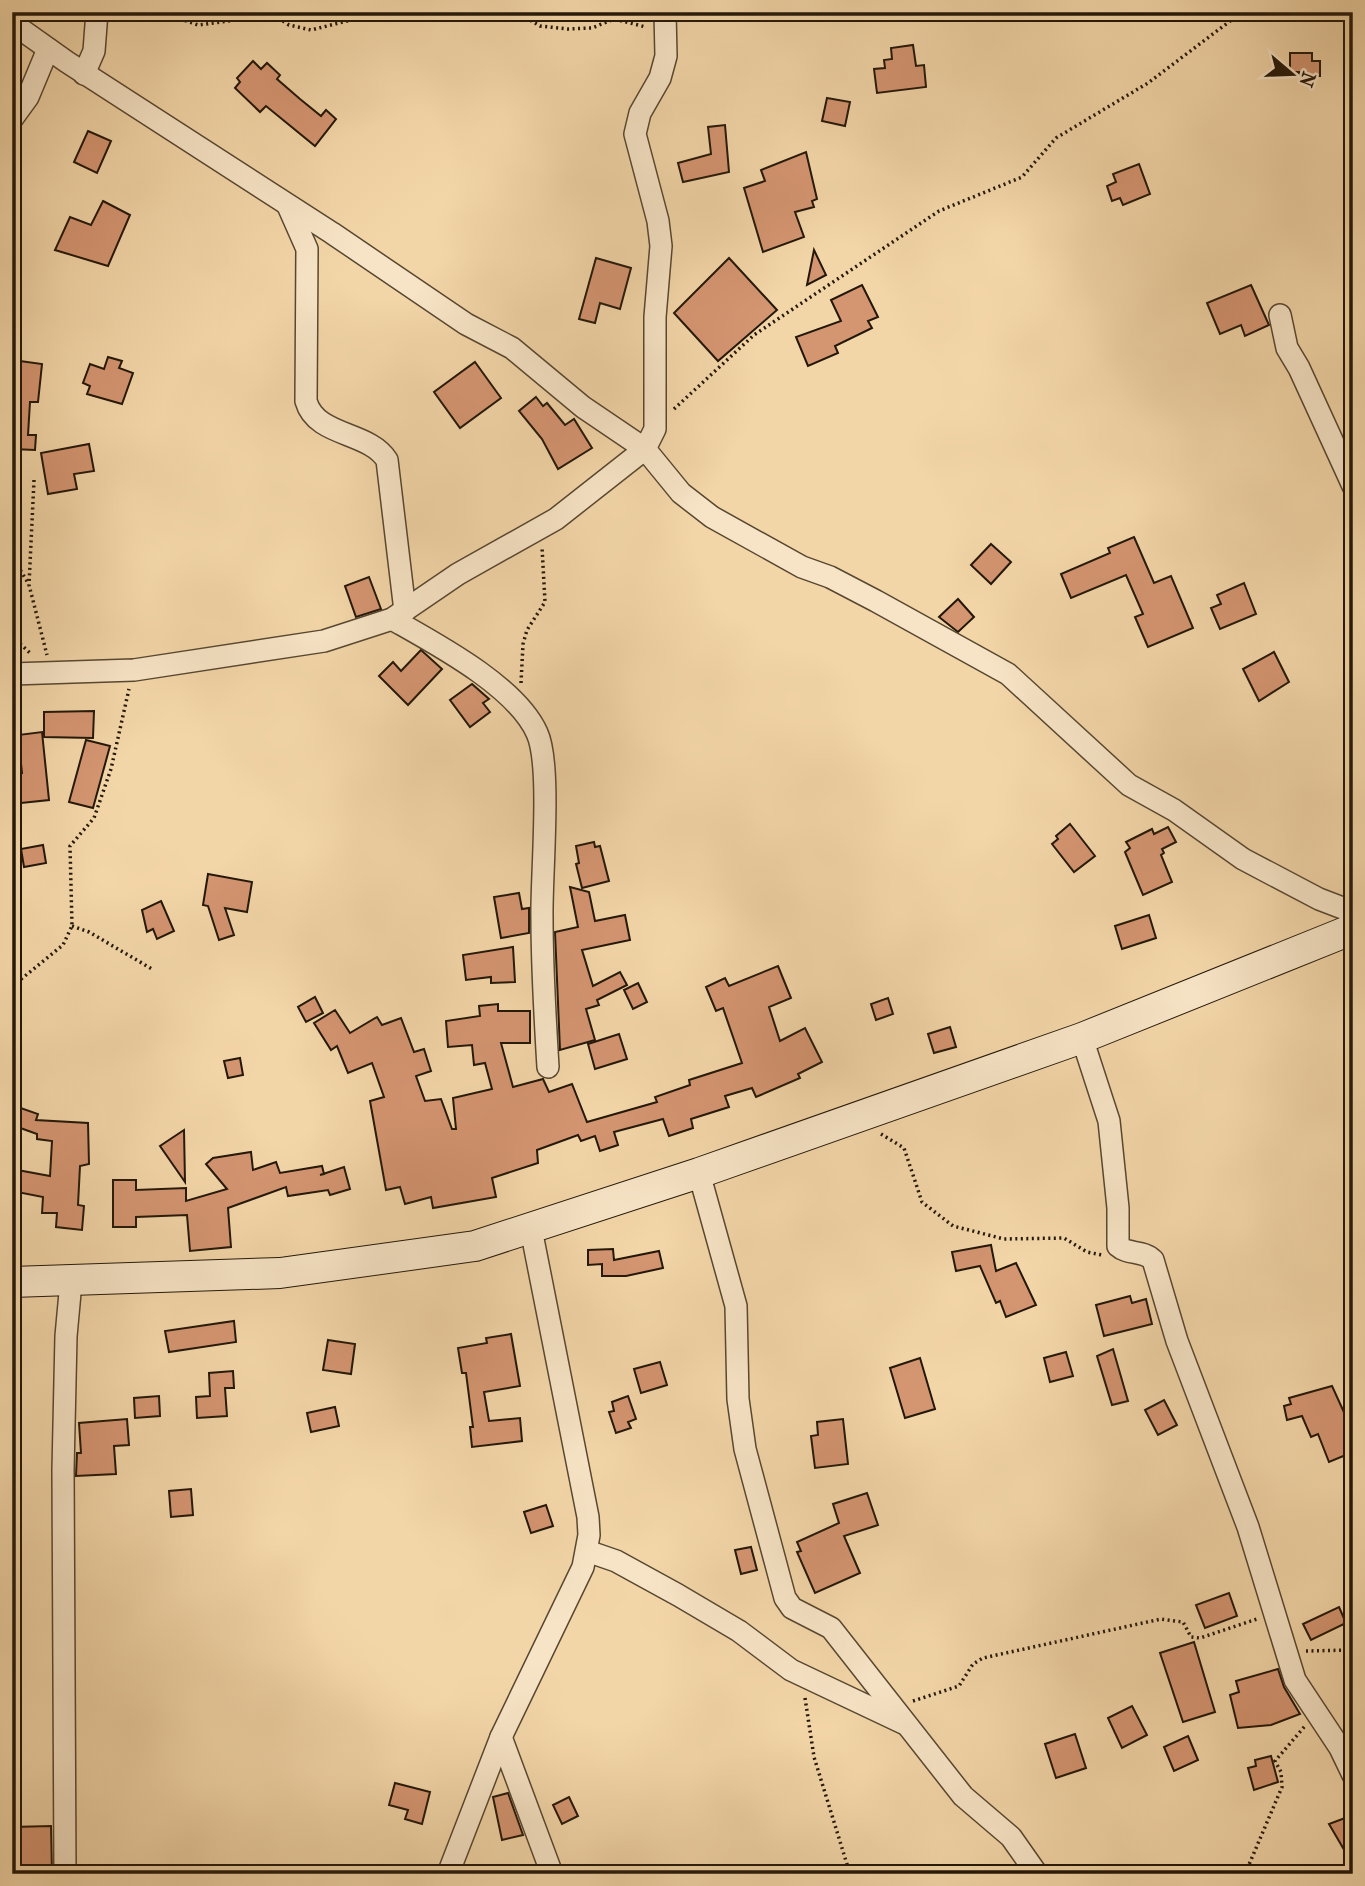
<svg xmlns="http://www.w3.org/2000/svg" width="1365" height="1886" font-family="'IM FELL French Canon',serif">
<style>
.building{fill:#d49571;stroke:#231709;stroke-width:2}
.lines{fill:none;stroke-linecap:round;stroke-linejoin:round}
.minor-casing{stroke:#574731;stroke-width:24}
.secondary-casing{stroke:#231709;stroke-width:32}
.path{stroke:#231709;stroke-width:3.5;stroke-dasharray:2 3.5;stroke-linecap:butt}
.minor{stroke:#f7e4c6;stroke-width:21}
.secondary{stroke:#f7e4c6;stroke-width:30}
</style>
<rect width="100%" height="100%" fill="#f3d6a8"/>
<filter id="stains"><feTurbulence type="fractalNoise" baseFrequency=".00286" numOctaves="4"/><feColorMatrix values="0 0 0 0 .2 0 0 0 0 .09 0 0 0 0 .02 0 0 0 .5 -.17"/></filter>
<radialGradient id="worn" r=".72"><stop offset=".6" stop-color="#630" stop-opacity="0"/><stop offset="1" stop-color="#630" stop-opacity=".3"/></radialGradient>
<g class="building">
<path d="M 913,45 L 916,66 L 924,65 L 926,87 L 877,93 L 874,69 L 885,68 L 884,60 L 892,59 L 891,48 Z"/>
<path d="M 1290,53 L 1312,53 L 1312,61 L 1320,61 L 1320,76 L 1299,76 L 1299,72 L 1290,72 Z"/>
<path d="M 253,61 L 261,69 L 267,63 L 280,75 L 277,79 L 300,99 L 321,116 L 326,110 L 336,119 L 315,146 L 266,106 L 260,112 L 235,88 L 240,82 L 237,78 Z"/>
<path d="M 827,98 L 850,102 L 845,126 L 822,121 Z"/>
<path d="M 725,125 L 729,172 L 683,182 L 678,163 L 711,154 L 708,127 Z"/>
<path d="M 88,131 L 111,141 L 97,173 L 74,162 Z"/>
<path d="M 806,152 L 817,199 L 812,201 L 814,207 L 795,212 L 804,237 L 763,252 L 744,188 L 765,181 L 761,170 Z"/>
<path d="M 1139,164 L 1150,194 L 1123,205 L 1120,198 L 1112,201 L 1107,186 L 1116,182 L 1113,174 Z"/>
<path d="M 103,201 L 130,215 L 108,266 L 55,250 L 70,217 L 91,225 Z"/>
<path d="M 814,250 L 826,275 L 807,285 Z"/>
<path d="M 596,258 L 631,268 L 620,309 L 600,303 L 595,323 L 579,319 Z"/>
<path d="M 729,258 L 777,310 L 718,361 L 674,313 Z"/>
<path d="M 862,285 L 878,317 L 868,321 L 872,328 L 835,346 L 838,353 L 808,366 L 796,337 L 841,321 L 831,300 Z"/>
<path d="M 1251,285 L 1269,325 L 1245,336 L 1241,325 L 1220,334 L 1207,303 Z"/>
<path d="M 108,357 L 122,361 L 119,368 L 133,373 L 122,404 L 87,394 L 90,386 L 83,383 L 90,364 L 104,369 Z"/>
<path d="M 20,361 L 42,364 L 38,402 L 30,402 L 28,435 L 36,435 L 35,450 L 12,449 L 12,414 Z"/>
<path d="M 475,362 L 501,398 L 460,428 L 434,392 Z"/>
<path d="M 536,397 L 543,406 L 547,403 L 565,425 L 574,419 L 592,448 L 558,469 L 542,439 L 519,411 Z"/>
<path d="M 89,444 L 94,471 L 74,474 L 77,489 L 48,494 L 41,453 Z"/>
<path d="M 1134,537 L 1154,583 L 1171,576 L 1193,628 L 1148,647 L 1135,617 L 1143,614 L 1126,575 L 1071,598 L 1061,574 L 1110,553 L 1108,548 Z"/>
<path d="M 991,544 L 1011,562 L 991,584 L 971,565 Z"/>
<path d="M 369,577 L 381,609 L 356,617 L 345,586 Z"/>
<path d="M 1244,583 L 1256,614 L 1220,629 L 1211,608 L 1221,604 L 1217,595 Z"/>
<path d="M 958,599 L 974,617 L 958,632 L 939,617 Z"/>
<path d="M 421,650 L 442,669 L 408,705 L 379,676 L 393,662 L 401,671 Z"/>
<path d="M 1274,652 L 1289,682 L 1259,701 L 1243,669 Z"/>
<path d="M 472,684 L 489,699 L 483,703 L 490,712 L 470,727 L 450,700 Z"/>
<path d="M 94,711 L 93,738 L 44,737 L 44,712 Z"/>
<path d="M 42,732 L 49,800 L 12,804 L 12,774 L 22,773 L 18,735 Z"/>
<path d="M 86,740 L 110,746 L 93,808 L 69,802 Z"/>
<path d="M 1070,824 L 1095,856 L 1074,872 L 1052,844 L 1058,839 L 1056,836 Z"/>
<path d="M 1168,827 L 1176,842 L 1162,849 L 1164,853 L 1161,855 L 1172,882 L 1143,895 L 1125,852 L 1130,848 L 1126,842 L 1152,829 L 1154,834 Z"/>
<path d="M 594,842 L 595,847 L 600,846 L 609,881 L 582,888 L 576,864 L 579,863 L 576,846 Z"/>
<path d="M 43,845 L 46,863 L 24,867 L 21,849 Z"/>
<path d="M 208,874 L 252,882 L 247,912 L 225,908 L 234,935 L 219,940 L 208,906 L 203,905 Z"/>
<path d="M 570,887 L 589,892 L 595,921 L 625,915 L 630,940 L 582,950 L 593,986 L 620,972 L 627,985 L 597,1000 L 599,1005 L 586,1009 L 595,1040 L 560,1050 L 555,932 L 578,927 Z"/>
<path d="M 519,893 L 522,909 L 529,908 L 529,933 L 501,938 L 494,897 Z"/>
<path d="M 161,901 L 174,931 L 157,939 L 153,929 L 147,932 L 142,910 Z"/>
<path d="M 1149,915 L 1156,938 L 1122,949 L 1115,926 Z"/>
<path d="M 513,947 L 515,982 L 491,983 L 491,977 L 466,980 L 463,955 Z"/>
<path d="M 778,966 L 791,998 L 769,1007 L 780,1041 L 805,1028 L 822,1062 L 798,1074 L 800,1078 L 756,1097 L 752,1088 L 725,1096 L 729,1107 L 691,1119 L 693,1128 L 669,1136 L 663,1119 L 614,1132 L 618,1145 L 600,1151 L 595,1136 L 581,1141 L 578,1135 L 537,1150 L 538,1163 L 492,1178 L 496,1197 L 433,1208 L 431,1197 L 405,1204 L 400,1187 L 386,1190 L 370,1101 L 384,1097 L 372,1063 L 348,1073 L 337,1046 L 331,1050 L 314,1023 L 335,1010 L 350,1033 L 377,1017 L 382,1025 L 401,1018 L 414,1052 L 424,1049 L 431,1071 L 416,1076 L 425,1101 L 441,1099 L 452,1129 L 456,1129 L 453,1098 L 492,1089 L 485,1063 L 474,1065 L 472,1045 L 448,1047 L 446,1021 L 480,1016 L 479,1006 L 498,1004 L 498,1011 L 530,1011 L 530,1043 L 501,1043 L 513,1087 L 543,1079 L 549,1092 L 572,1084 L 587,1122 L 657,1102 L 655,1097 L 690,1085 L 689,1080 L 742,1063 L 723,1008 L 716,1011 L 706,987 L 725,978 L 729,986 Z"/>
<path d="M 638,983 L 647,1002 L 633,1009 L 624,990 Z"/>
<path d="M 315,997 L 323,1013 L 306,1022 L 298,1007 Z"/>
<path d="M 888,998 L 893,1014 L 876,1020 L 871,1004 Z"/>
<path d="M 950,1027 L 956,1047 L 934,1053 L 928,1034 Z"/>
<path d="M 619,1034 L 627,1059 L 595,1069 L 588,1044 Z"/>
<path d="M 240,1058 L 243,1075 L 228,1078 L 224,1061 Z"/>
<path d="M 12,1105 L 38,1114 L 36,1120 L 88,1123 L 89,1164 L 80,1166 L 78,1205 L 84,1206 L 82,1230 L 56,1227 L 57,1213 L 42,1213 L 43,1197 L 12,1191 L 12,1169 L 50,1176 L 52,1141 L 37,1139 L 37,1134 L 12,1125 Z"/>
<path d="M 184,1130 L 185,1182 L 160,1146 Z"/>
<path d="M 251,1152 L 253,1170 L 276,1162 L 280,1173 L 322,1166 L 324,1174 L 320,1175 L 344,1167 L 350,1189 L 330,1195 L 328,1190 L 288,1196 L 286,1187 L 228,1208 L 231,1247 L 190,1251 L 187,1215 L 136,1217 L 136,1227 L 113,1227 L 113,1180 L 136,1180 L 136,1190 L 186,1188 L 186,1201 L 227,1189 L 206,1164 L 213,1158 Z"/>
<path d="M 991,1245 L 996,1271 L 1016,1263 L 1036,1305 L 1006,1317 L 1000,1301 L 996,1303 L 980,1266 L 956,1271 L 952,1252 Z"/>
<path d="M 613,1249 L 614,1260 L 659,1251 L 663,1268 L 626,1276 L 602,1276 L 602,1264 L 588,1265 L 588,1250 Z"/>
<path d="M 1130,1296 L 1132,1303 L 1146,1299 L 1152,1324 L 1104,1336 L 1096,1305 Z"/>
<path d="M 234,1321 L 236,1342 L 169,1352 L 165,1331 Z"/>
<path d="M 511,1334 L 520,1386 L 484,1392 L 489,1421 L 520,1418 L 522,1441 L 472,1447 L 470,1427 L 473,1427 L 466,1373 L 462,1373 L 458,1348 L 487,1343 L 486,1338 Z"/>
<path d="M 328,1340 L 355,1344 L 351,1374 L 323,1370 Z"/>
<path d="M 1113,1349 L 1128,1401 L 1112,1405 L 1097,1356 Z"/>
<path d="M 1066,1352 L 1073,1376 L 1050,1382 L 1044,1358 Z"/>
<path d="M 920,1358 L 935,1409 L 905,1418 L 890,1368 Z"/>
<path d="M 660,1362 L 667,1385 L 641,1393 L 634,1369 Z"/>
<path d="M 233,1371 L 234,1388 L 225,1388 L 227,1416 L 197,1418 L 196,1397 L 210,1396 L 209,1373 Z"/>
<path d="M 1332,1386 L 1353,1432 L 1353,1452 L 1329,1462 L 1318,1434 L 1311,1437 L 1302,1416 L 1287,1420 L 1284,1406 L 1291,1404 L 1289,1398 Z"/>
<path d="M 159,1396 L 160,1416 L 135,1418 L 134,1398 Z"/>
<path d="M 628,1396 L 636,1419 L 628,1422 L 631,1428 L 616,1433 L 609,1412 L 614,1411 L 612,1402 Z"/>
<path d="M 1164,1400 L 1177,1425 L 1158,1435 L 1145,1410 Z"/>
<path d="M 335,1407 L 339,1426 L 311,1432 L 307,1413 Z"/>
<path d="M 127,1419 L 129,1445 L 114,1446 L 116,1474 L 76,1476 L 77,1453 L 81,1453 L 79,1423 Z"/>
<path d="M 843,1419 L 848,1464 L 815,1468 L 811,1436 L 818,1435 L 817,1422 Z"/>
<path d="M 191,1489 L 193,1515 L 171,1517 L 169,1491 Z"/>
<path d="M 867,1493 L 878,1525 L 844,1536 L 860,1573 L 815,1593 L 797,1552 L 801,1551 L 797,1542 L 839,1523 L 833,1504 Z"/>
<path d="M 546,1505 L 553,1526 L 531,1533 L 524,1512 Z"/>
<path d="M 751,1547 L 757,1570 L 741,1574 L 735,1550 Z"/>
<path d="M 1229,1593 L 1237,1616 L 1205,1628 L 1196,1605 Z"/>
<path d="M 1339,1607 L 1346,1623 L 1311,1640 L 1303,1624 Z"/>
<path d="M 1194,1642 L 1215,1712 L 1183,1722 L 1160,1653 Z"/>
<path d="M 1278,1669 L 1284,1687 L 1300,1714 L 1271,1725 L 1238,1728 L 1230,1695 L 1239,1692 L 1236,1681 Z"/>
<path d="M 1132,1706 L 1147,1735 L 1122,1748 L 1108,1718 Z"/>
<path d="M 1075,1734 L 1086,1768 L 1056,1778 L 1045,1744 Z"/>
<path d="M 1188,1736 L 1198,1760 L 1174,1771 L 1164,1747 Z"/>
<path d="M 1271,1756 L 1278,1782 L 1254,1790 L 1248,1768 L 1256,1766 L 1255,1760 Z"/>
<path d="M 395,1783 L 430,1792 L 422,1824 L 405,1819 L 408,1810 L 389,1805 Z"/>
<path d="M 508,1793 L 523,1835 L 502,1840 L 493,1797 Z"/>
<path d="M 569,1797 L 578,1816 L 562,1824 L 553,1805 Z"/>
<path d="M 1353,1815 L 1353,1865 L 1329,1824 Z"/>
<path d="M 51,1826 L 52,1874 L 12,1874 L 12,1827 Z"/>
</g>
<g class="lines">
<g class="minor-casing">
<g id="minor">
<path d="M 12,23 L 67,62 L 332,233 L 466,324 L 512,348 L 583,407 L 645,449 L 681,493 L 712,517 L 802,567 L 830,577 L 876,601 L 1008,674 L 1129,785 L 1174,810 L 1243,859 L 1319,899 L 1353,912"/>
<path d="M 84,74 L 94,51 L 97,12"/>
<path d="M 12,119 L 28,97 L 48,49"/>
<path d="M 288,206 L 307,249 L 306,401 C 316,437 369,431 387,460 L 405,611"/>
<path d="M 1280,315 L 1287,348 L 1299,368 L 1353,486"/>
<path d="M 392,619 C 436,644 516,686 537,733 C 552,765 541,877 542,918 C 542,968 545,1018 548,1067"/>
<path d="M 12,674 L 134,670 L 324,641 L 392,619 L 458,574 L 556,519 L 645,449 L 655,429 L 655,317 L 661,246 L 658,221 L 635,134 L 640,113 L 660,78 L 666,56 L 665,12"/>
<path d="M 1082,1038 L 1109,1121 L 1118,1208 L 1118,1246 C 1128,1255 1143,1250 1153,1260 L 1177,1341 L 1248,1527 L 1295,1680 L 1340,1748 L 1353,1775"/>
<path d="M 699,1173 L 736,1306 L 738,1399 L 745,1449 L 785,1598 L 792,1608 L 831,1628 L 963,1796 L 1011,1837 L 1037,1874"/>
<path d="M 587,1551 L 616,1561 L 678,1595 L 739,1631 L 791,1670 L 903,1723"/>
<path d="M 501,1737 L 552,1874"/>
<path d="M 65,1874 L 63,1470 L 66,1336 L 71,1282"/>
<path d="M 448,1874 L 501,1737 L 583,1567 L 589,1535 L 588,1517 L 531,1229"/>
</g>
</g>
<g class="secondary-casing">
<path id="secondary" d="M 12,1282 L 280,1273 L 475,1246 L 699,1173 L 1082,1038 L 1353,929"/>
</g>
<g class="path">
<path d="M 126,12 L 156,18 L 172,16 L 198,25 L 244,19 L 255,12"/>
<path d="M 269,12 L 289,25 L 311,30 L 383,12"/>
<path d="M 516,12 L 540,26 L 568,29 L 592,28 L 614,19 L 646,27"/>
<path d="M 674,409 L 754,335 L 939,211 L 1022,177 L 1056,138 L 1148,83 L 1242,12"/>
<path d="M 34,480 L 29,585 L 47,655"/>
<path d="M 12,556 L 28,583"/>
<path d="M 12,636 L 31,654"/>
<path d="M 521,683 L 523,644 L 527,630 L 545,602 L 542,547"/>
<path d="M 72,926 L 89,932 L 152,969"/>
<path d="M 12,993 L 20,980 L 63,945 L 72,926 L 70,846 L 94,818 L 111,769 L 129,689"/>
<path d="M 881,1134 L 904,1148 L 922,1202 L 953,1226 L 1004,1239 L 1064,1238 L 1087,1252 L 1102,1255"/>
<path d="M 1306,1651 L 1353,1650"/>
<path d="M 805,1698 L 814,1757 L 850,1874"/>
<path d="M 913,1701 L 959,1686 L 973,1664 L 983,1658 L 1161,1619 L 1183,1622 L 1191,1637 L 1200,1638 L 1257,1619"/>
<path d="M 1245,1874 L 1282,1787 L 1281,1772 L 1275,1761 L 1305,1726"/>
</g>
<use href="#minor" class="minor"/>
<use href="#secondary" class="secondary"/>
</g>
<rect width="1365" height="1886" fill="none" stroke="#f3d6a8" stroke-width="42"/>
<rect x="14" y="14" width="1337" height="1858" fill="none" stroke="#231709" stroke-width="3.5"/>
<rect x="21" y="21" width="1323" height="1844" fill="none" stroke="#231709" stroke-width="2"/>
<g transform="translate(1292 74) rotate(109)" stroke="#f7e4c6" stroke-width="5" paint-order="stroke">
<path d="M0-5L12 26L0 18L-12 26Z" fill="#231709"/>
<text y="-10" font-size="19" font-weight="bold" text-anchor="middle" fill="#231709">N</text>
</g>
<rect width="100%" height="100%" filter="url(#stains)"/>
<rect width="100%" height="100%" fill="url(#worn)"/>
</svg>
